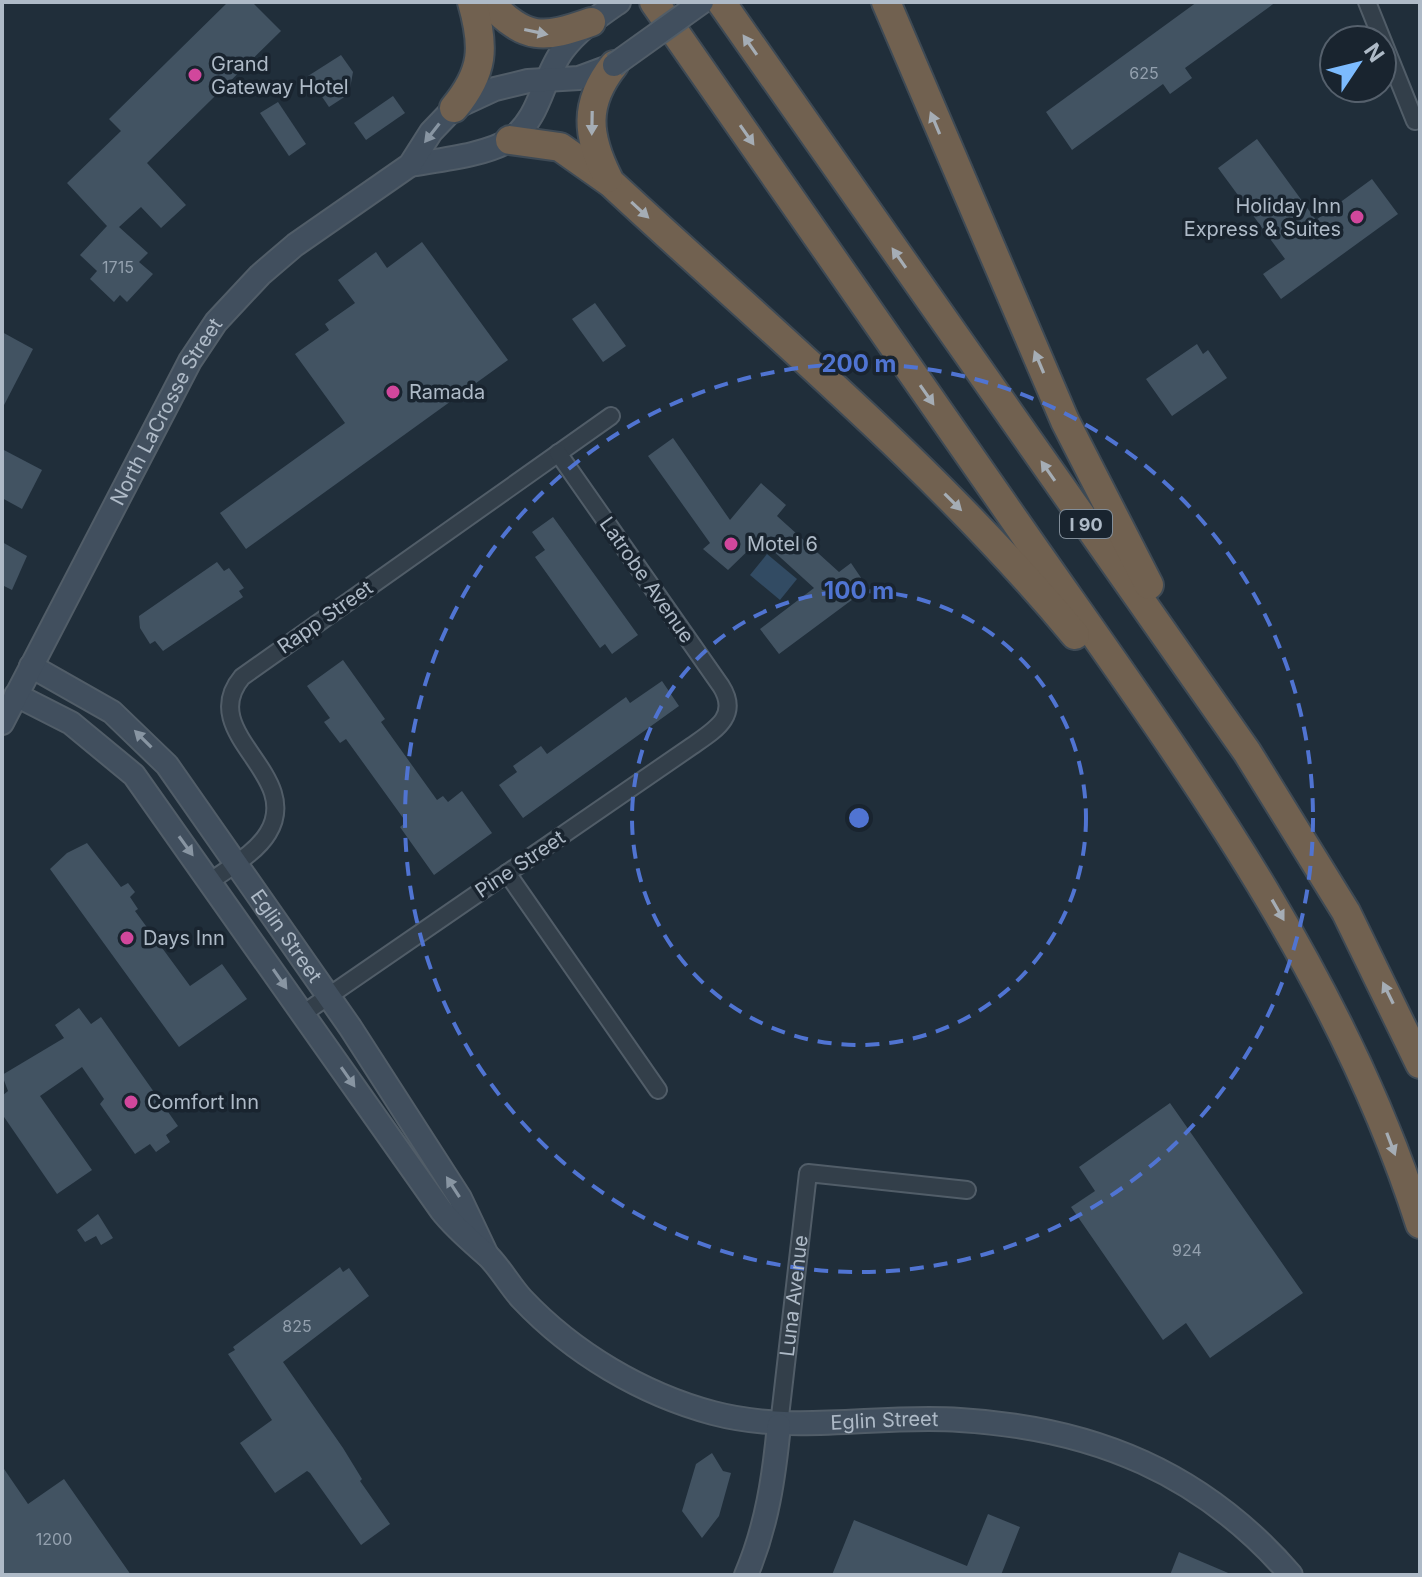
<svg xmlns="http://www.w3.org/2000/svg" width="1422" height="1577" font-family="Inter,sans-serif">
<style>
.water{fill:#324b63}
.building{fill:#425362}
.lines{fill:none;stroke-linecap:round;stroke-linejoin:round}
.street-casing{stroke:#515d68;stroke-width:20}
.secondary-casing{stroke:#515d68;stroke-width:26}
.highway-casing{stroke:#3e4a55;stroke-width:32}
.street{stroke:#333f4a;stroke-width:16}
.secondary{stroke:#414f5e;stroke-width:22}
.highway{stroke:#716150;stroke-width:28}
.secondary-bridge-casing{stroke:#515d68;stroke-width:26;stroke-linecap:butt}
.secondary-bridge{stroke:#414f5e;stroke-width:22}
.oneway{fill:#a5adb5}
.oneway2{fill:#8895a2}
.ring{fill:none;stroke:#5074d2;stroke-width:4;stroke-dasharray:14 10}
.hotel-dot{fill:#d1479c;stroke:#19242f;stroke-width:3}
.labels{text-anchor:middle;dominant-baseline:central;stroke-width:7;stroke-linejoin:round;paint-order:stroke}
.number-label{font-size:16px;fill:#93a0ae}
.shield{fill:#19242f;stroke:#818d99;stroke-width:2}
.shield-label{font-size:18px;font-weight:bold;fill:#aebac7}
.poi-label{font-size:20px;fill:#aebac7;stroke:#19242f;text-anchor:start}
.street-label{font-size:20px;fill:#aebac7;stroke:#19242f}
.centre{fill:#5074d2;stroke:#19242f;stroke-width:4}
.ring-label{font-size:24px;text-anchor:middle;font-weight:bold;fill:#5074d2;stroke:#19242f;stroke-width:7;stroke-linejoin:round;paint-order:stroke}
</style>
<rect width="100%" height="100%" fill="#202e3a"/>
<path class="water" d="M 767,554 L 797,579 L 780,600 L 750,575 Z"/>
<g class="building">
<path d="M 228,2 L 252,2 L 281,31 L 147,163 L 186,205 L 161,228 L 141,207 L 119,227 L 148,253 L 139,262 L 153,274 L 127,302 L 120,295 L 114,302 L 90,279 L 97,271 L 80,255 L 107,226 L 67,183 L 121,131 L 109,119 Z"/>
<path d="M 1197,2 L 1276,2 L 1185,68 L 1192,78 L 1170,94 L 1163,84 L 1072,150 L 1046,112 Z"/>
<path d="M 341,55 L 353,72 L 349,94 L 329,107 L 308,76 Z"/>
<path d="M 393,96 L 405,113 L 366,140 L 354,123 Z"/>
<path d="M 278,102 L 306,144 L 289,156 L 260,113 Z"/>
<path d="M 1257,139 L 1316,220 L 1372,179 L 1398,214 L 1281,299 L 1263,274 L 1285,259 L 1218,168 Z"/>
<path d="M 422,242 L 508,360 L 246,549 L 220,513 L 345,423 L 295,354 L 329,330 L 325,324 L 355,303 L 338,280 L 376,252 L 387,268 Z"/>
<path d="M 595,303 L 626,346 L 603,362 L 572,319 Z"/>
<path d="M 2,332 L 33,349 L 2,409 Z"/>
<path d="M 1197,344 L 1203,354 L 1208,350 L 1227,378 L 1172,416 L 1146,379 Z"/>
<path d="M 673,438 L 730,520 L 761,483 L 786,505 L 777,516 L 839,572 L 851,563 L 868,588 L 779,654 L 760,629 L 814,588 L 760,539 L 728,570 L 703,549 L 710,543 L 648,456 Z"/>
<path d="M 2,449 L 42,470 L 22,509 L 2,498 Z"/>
<path d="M 553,517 L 638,635 L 612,654 L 605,644 L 600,648 L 535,557 L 545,550 L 532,532 Z"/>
<path d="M 2,542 L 27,556 L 12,590 L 2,585 Z"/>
<path d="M 217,562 L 224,571 L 229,568 L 244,588 L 239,591 L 243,597 L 163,651 L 155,641 L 150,644 L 140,628 L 139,616 Z"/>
<path d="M 343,660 L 385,719 L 381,722 L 437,800 L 443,796 L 448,802 L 462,791 L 492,833 L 434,875 L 400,827 L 406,822 L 346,739 L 340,743 L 324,722 L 330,718 L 307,686 Z"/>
<path d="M 662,681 L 679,706 L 523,818 L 499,785 L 517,772 L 513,766 L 541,746 L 547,754 L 626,697 L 630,703 Z"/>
<path d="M 87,843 L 121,887 L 128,883 L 135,892 L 130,897 L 138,909 L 135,911 L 190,986 L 222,964 L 247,999 L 179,1047 L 50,869 L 67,853 Z"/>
<path d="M 79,1008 L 91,1024 L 101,1017 L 178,1126 L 166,1135 L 170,1142 L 156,1152 L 150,1144 L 135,1154 L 100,1104 L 104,1099 L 82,1067 L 40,1096 L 92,1170 L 57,1194 L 2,1114 L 2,1096 L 8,1091 L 2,1075 L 64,1038 L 55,1025 Z"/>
<path d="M 1170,1103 L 1303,1293 L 1210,1358 L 1186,1323 L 1163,1340 L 1071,1207 L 1095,1191 L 1079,1167 Z"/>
<path d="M 98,1214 L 113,1238 L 101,1245 L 96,1236 L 85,1242 L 77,1230 Z"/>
<path d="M 340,1267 L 343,1272 L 349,1268 L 369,1296 L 283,1362 L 343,1448 L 362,1479 L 360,1481 L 390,1524 L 361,1545 L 310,1473 L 307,1471 L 275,1493 L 240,1443 L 272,1420 L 228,1354 L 235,1350 L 233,1347 Z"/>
<path d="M 712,1453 L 723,1471 L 731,1473 L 719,1516 L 702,1538 L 682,1511 L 696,1464 Z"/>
<path d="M 2,1466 L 28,1504 L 64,1479 L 131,1575 L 2,1575 Z"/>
<path d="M 988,1514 L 1020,1527 L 1001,1575 L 832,1575 L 854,1520 L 967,1566 Z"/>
<path d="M 1179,1552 L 1233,1575 L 1170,1575 Z"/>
</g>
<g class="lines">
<g class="street-casing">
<g id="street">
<path d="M 1367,2 L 1415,121"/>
<path d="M 507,873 L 658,1090"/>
<path d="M 211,881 C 230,867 256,853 268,833 C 304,774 195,733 242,677 L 611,416"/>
<path d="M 304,1013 L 692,746 C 715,730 740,716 721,686 L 558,453"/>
<path id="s1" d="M 779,1425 L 808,1173 L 967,1190"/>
</g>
</g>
<g class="secondary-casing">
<g id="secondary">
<path d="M 410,165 C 438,160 488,155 511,139 C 541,117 542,78 563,50 C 578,30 599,16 619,2"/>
<path id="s2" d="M 31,666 L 112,712 L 167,765 L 350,1027 L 460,1198 L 487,1255"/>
<path id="s3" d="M 16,695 L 71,723 L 134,775 L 441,1210 C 455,1228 471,1241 488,1256 C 501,1269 510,1286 522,1299 C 573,1353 642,1394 713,1413 C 796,1435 877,1414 960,1420 C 1094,1428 1203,1473 1291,1575"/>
<path id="s4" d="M 2,723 L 190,361 L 216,322 L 260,275 L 295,245 L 410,165 L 431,132 L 454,108 L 495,89 L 528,81 L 579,78 L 614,65"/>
<path d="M 746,1575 C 767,1526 774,1477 779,1425"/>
</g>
</g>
<g class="highway-casing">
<g id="highway">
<path d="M 489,2 C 526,41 543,39 591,22"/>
<path d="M 654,2 C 782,185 908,368 1036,551 C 1185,764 1340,973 1420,1224"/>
<path d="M 721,2 L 1247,752 L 1346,912 L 1420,1064"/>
<path d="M 886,2 L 1065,421 L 1149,585"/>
<path d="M 454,108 C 484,72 485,47 472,2"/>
<path d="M 510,140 L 560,147 L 611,183 C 768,329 937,469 1075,635"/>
<path d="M 608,178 C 587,136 583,104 614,65"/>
</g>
</g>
<use href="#street" class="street"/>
<use href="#secondary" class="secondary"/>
<use href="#highway" class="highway"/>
<g class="secondary-bridge-casing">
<path id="secondary-bridge" d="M 614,65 L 702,2"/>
</g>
<use href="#secondary-bridge" class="secondary-bridge"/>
</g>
<defs><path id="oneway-solid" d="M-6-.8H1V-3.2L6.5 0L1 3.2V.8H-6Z" transform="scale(2)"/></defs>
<g class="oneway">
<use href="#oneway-solid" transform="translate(536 32) rotate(12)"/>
<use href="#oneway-solid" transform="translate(750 45) rotate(-125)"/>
<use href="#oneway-solid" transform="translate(592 123) rotate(91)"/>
<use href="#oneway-solid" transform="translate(935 123) rotate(-113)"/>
<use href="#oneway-solid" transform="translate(747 135) rotate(55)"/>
<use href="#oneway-solid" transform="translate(640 210) rotate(43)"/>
<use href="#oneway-solid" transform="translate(899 258) rotate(-125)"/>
<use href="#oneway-solid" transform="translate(1039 362) rotate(-113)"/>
<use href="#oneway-solid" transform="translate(927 395) rotate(55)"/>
<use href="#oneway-solid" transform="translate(1048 471) rotate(-125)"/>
<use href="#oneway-solid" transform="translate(953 502) rotate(45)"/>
<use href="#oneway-solid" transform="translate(1278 910) rotate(60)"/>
<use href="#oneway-solid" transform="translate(1388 993) rotate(-116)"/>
<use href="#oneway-solid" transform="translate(1391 1144) rotate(69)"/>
</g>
<g class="oneway2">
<use href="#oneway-solid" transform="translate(432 133) rotate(128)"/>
<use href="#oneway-solid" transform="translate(143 739) rotate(-135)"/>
<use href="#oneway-solid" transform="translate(186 846) rotate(54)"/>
<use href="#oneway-solid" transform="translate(280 979) rotate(55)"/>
<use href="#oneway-solid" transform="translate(348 1077) rotate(55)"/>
<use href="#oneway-solid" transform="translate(453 1187) rotate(-123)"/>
</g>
<g class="ring">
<circle cx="859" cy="818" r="227"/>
<circle cx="859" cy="818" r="454"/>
</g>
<g class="hotel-dot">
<circle cx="195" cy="75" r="8"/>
<circle cx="1357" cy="217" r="8"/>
<circle cx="393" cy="392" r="8"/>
<circle cx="731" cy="544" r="8"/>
<circle cx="127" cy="938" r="8"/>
<circle cx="131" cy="1102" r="8"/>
</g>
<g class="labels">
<g class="number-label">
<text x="1144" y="73">625</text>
<text x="118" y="267">1715</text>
<text x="1187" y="1250">924</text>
<text x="297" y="1326">825</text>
<text x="54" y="1539">1200</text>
</g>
<rect class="shield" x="1060" y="510" width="52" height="28" rx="6"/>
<g class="shield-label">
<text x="1086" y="524">I 90</text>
</g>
<g class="poi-label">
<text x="211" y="64">Grand<tspan x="211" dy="23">Gateway Hotel</tspan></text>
<text x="1341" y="206" text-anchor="end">Holiday Inn<tspan x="1341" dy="23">Express &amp; Suites</tspan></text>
<text x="409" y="392">Ramada</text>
<text x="747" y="544">Motel 6</text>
<text x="143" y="938">Days Inn</text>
<text x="147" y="1102">Comfort Inn</text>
</g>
<g class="street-label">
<text stroke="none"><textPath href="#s4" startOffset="352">North LaCrosse Street</textPath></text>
<text transform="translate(647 580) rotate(55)">Latrobe Avenue</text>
<text transform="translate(325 617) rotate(-35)">Rapp Street</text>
<text transform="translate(520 864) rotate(-34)">Pine Street</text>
<text stroke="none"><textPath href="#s2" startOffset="378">Eglin Street</textPath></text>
<text stroke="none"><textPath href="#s1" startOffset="130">Luna Avenue</textPath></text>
<text stroke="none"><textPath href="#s3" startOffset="1194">Eglin Street</textPath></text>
</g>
</g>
<circle cx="859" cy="818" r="12" class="centre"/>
<g class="ring-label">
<text x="859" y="372">200 m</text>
<text x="859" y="599">100 m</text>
</g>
<rect width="1422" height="1577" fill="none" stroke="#aebac7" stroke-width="8"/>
<g transform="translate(1358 64) rotate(55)"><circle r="38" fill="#19242f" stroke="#55606c" stroke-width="2"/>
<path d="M0-6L14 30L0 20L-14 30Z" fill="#7cbbfe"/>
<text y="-12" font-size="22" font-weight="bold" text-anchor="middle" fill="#aebac7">N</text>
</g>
</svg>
